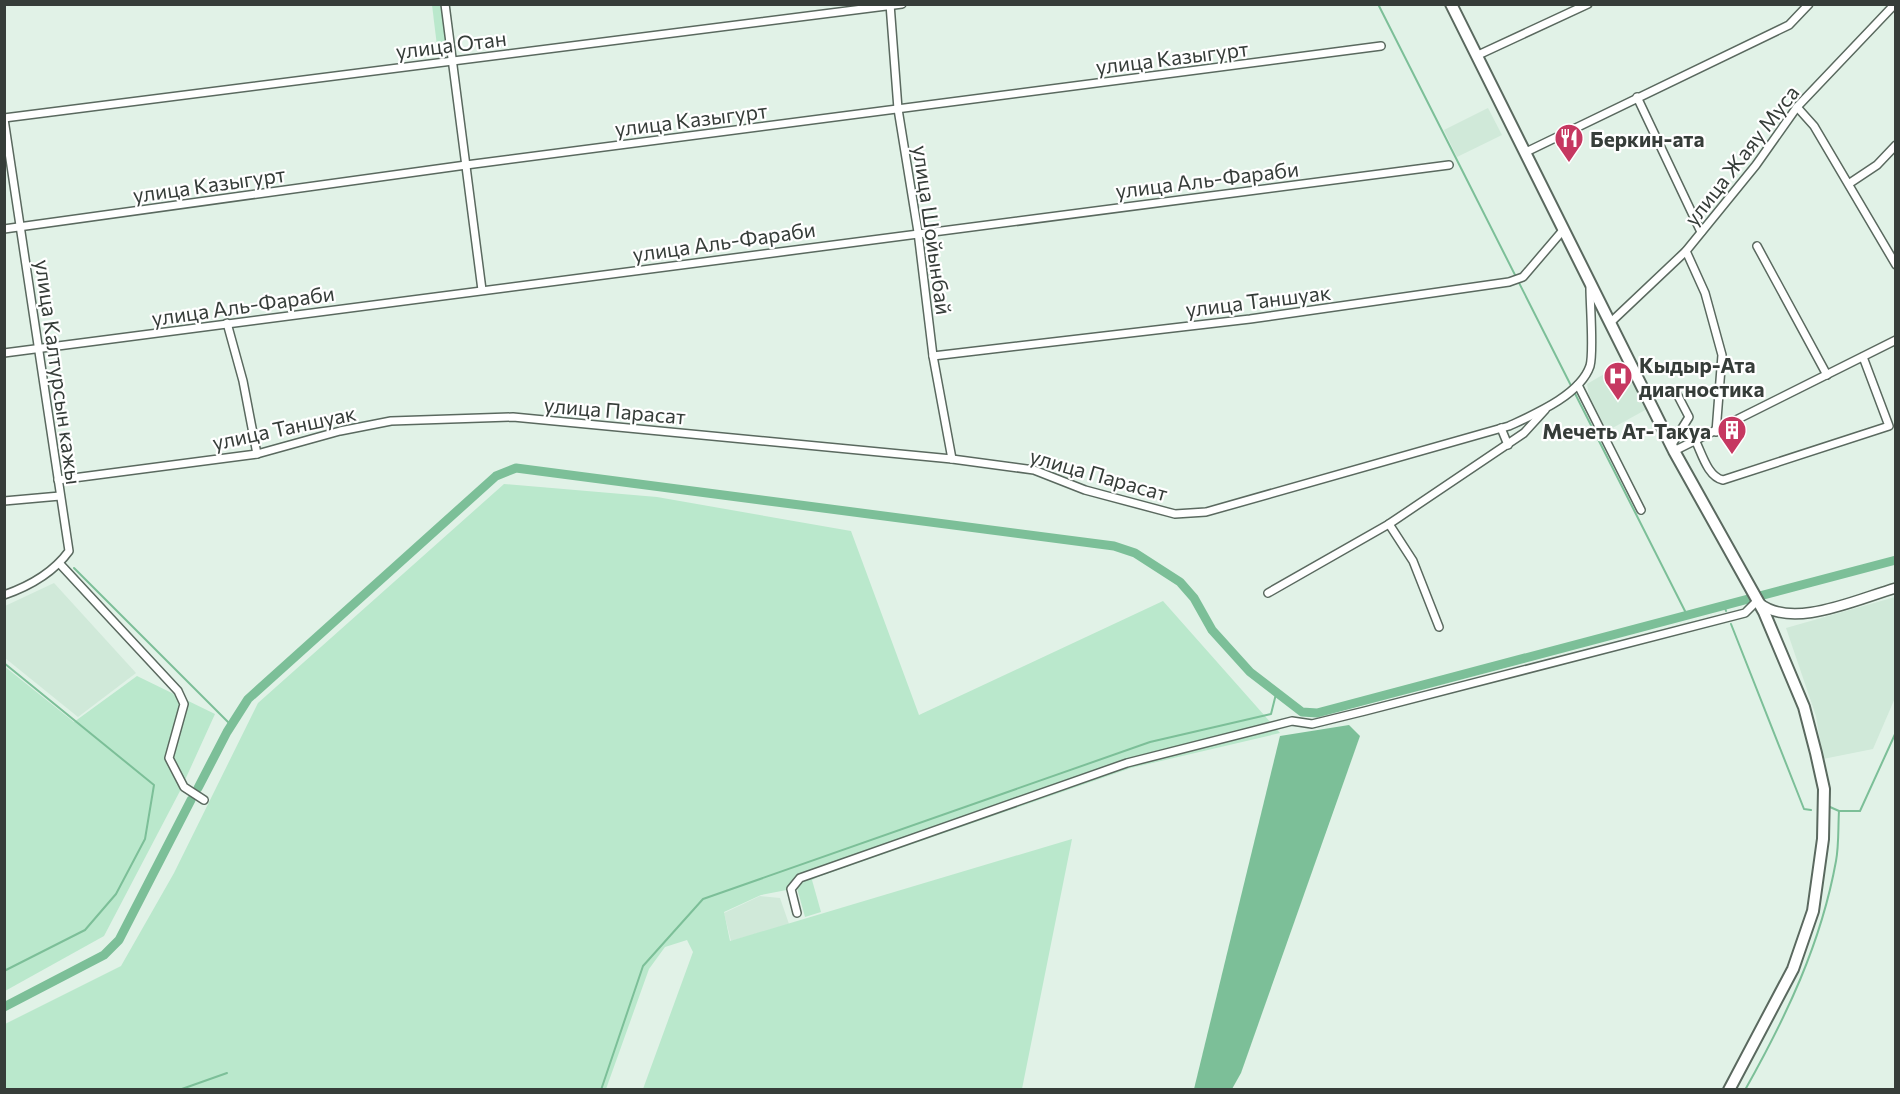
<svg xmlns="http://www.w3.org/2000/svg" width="1900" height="1094" font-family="Commissioner,sans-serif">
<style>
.built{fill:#d0e9d9}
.green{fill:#bae8cc}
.forest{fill:#7cbf98}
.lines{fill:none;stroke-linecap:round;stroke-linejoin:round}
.stream{stroke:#7cbf98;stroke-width:2}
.canal{stroke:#7cbf98;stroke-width:9}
.street-casing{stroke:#5a695f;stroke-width:10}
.secondary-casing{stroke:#5a695f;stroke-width:12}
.primary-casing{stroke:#5a695f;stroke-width:14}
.street{stroke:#fff;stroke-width:7}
.secondary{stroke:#fff;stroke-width:9}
.primary{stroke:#fff;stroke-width:10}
.labels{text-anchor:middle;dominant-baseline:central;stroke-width:4.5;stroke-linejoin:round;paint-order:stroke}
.street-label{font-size:21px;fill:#363d39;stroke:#fff}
.poi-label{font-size:21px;font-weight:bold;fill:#363d39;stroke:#fff;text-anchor:start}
</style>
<rect width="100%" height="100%" fill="#e1f2e7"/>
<g class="built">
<path d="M 1488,108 L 1502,135 L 1457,157 L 1444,130 Z"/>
<path d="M 1623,363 L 1647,409 L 1607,431 L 1589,396 L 1587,384 Z"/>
<path d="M 54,583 L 136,673 L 78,717 L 5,658 L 5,606 Z"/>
<path d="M 1895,597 L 1895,698 L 1873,749 L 1823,759 L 1816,716 L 1786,628 Z"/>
<path d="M 760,896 L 780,898 L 789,924 L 731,941 L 724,913 Z"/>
</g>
<g class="green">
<path d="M 432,5 L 450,5 L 455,50 L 438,54 Z"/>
<path d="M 504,484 L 657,497 L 851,531 L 919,715 L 1163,601 L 1280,733 L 1131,768 L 818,877 L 812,880 L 821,912 L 805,917 L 797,888 L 761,895 L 724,912 L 730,941 L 1072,839 L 1022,1089 L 643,1089 L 693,952 L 687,940 L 665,947 L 649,969 L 606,1089 L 5,1090 L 5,1024 L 121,966 L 174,873 L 258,703 Z"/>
<path d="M 4,666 L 74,722 L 137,676 L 215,714 L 180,791 L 104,936 L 5,991 Z"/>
</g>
<path class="forest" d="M 1349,725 L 1360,736 L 1241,1073 L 1232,1089 L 1194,1089 L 1280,736 Z"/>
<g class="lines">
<g class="stream">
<path d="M 1378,4 L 1687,615"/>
<path d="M 74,568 L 231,725"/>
<path d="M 1724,605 L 1726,611"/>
<path d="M 1731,624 L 1804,809 L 1811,810"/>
<path d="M 4,663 L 154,785 L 145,839 L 116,894 L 85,930 L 4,971"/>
<path d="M 1830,807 L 1839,811 L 1860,811 L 1896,732"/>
<path d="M 179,1090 L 227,1073"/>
<path d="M 601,1090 L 643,966 L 703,899 L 1150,742 L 1271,714 L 1276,694"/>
<path d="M 1745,1090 C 1786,1017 1821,944 1836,861 C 1839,845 1838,827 1839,811"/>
</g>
<g class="canal">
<path d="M 198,788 L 227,732 L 248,699 L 496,476 L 516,468 L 1114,546 L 1135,553 L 1180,582 L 1194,598 L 1212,630 L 1250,672 L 1302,712 L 1317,713 L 1896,560"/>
<path d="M 4,1007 L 104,955 L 119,940 L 191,800"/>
</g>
<g class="street-casing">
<g id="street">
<path d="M 445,4 L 482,290"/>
<path d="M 890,4 L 898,109 L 918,232 L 933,356 L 952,459"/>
<path d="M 1476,56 L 1588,4"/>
<path d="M 1637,97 L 1701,232"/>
<path d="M 1797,107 L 1814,126 L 1896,265"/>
<path d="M 4,118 L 902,4"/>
<path d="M 4,119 L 69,551 C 53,573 30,586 4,595"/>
<path d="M 1526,152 L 1789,25 L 1809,4"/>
<path d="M 1850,183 L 1877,165 L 1896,145"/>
<path d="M 4,229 L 466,165 L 1381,46"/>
<path d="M 1757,246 L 1827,375"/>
<path d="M 1686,251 L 1705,293 L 1722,355 L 1716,432"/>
<path d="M 1611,322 L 1686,251 L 1756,165 L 1797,107 L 1895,4"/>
<path d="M 227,323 L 243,381 L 257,454"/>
<path d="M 4,353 L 1449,165"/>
<path d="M 933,356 L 1250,319 L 1509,282 L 1523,277 L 1564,229"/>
<path d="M 1578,385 L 1641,510"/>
<path d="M 1644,390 L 1677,394 L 1689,417 L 1671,446"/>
<path d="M 1501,428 L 1508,445"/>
<path d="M 1696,442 C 1702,454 1708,477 1723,480 L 1889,426 L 1863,357"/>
<path d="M 1674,451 L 1896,340"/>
<path d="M 58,480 L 257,454 L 340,431 L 391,421 L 513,417 L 952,459 L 1034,470 L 1085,490 L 1175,514 L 1206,512 L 1509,426 C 1535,414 1580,395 1590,366 C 1594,352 1590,305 1590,288"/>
<path d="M 4,501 L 60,496"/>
<path d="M 1389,524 L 1413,561 L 1439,627"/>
<path d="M 60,564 L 178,691 L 184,704 L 169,758 L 184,787 L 204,800"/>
<path d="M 1268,593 L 1389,524 L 1524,433 L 1545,410"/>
<path d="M 797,913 L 791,889 L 800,878 L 1127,763 L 1292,721 L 1312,724 L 1365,711 L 1745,613 L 1757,601"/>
</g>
</g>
<g class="secondary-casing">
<path id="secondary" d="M 1759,603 C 1793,630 1857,599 1896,588"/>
</g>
<g class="primary-casing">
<path id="primary" d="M 1451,4 L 1674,451 L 1764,612 L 1804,707 L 1816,753 L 1824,789 L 1823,839 L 1813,911 L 1793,969 L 1729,1090"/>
</g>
<use href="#street" class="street"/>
<use href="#secondary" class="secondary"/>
<use href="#primary" class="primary"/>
</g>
<defs>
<g id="restaurant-pin" transform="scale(1.5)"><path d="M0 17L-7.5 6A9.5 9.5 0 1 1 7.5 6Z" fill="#c63861" stroke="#fff"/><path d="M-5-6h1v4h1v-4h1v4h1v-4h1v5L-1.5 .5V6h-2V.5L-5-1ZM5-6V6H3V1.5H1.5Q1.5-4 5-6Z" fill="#fff"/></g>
<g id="hospital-pin" transform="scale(1.5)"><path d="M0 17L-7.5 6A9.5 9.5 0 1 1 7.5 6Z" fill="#c63861" stroke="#fff"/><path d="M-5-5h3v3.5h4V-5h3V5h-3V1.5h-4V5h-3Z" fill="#fff"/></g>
<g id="building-pin" transform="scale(1.5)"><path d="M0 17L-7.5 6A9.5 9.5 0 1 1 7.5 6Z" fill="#c63861" stroke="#fff"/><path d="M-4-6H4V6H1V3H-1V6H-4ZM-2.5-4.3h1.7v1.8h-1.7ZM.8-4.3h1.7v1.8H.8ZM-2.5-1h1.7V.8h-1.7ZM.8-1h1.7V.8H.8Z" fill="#fff"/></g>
</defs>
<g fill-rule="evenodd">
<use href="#restaurant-pin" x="1569" y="138"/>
<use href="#hospital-pin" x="1618" y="376"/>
<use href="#building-pin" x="1732" y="430"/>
</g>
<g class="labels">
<g class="street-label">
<text transform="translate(451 44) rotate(-7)">улица Отан</text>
<text transform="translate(1172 57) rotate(-7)">улица Казыгурт</text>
<text transform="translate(691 119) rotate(-7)">улица Казыгурт</text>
<text transform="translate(1741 155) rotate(-52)">улица Жаяу Муса</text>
<text transform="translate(1207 179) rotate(-7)">улица Аль-Фараби</text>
<text transform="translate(209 184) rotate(-8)">улица Казыгурт</text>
<text transform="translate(933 230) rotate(82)">улица Шойынбай</text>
<text transform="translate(724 241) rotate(-8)">улица Аль-Фараби</text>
<text transform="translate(1258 300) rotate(-7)">улица Таншуак</text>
<text transform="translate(243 305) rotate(-8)">улица Аль-Фараби</text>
<text transform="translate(59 372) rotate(82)">улица Калтурсын кажы</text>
<text transform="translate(615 410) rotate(5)">улица Парасат</text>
<text transform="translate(284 427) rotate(-12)">улица Таншуак</text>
<text transform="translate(1099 474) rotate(16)">улица Парасат</text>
</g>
<g class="poi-label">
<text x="1590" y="138">Беркин-ата</text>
<text x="1639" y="364">Кыдыр-Ата<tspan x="1639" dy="24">диагностика</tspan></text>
<text x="1711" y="430" text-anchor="end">Мечеть Ат-Такуа</text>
</g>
</g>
<rect width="1900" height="1094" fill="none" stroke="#363d39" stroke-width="12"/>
</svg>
